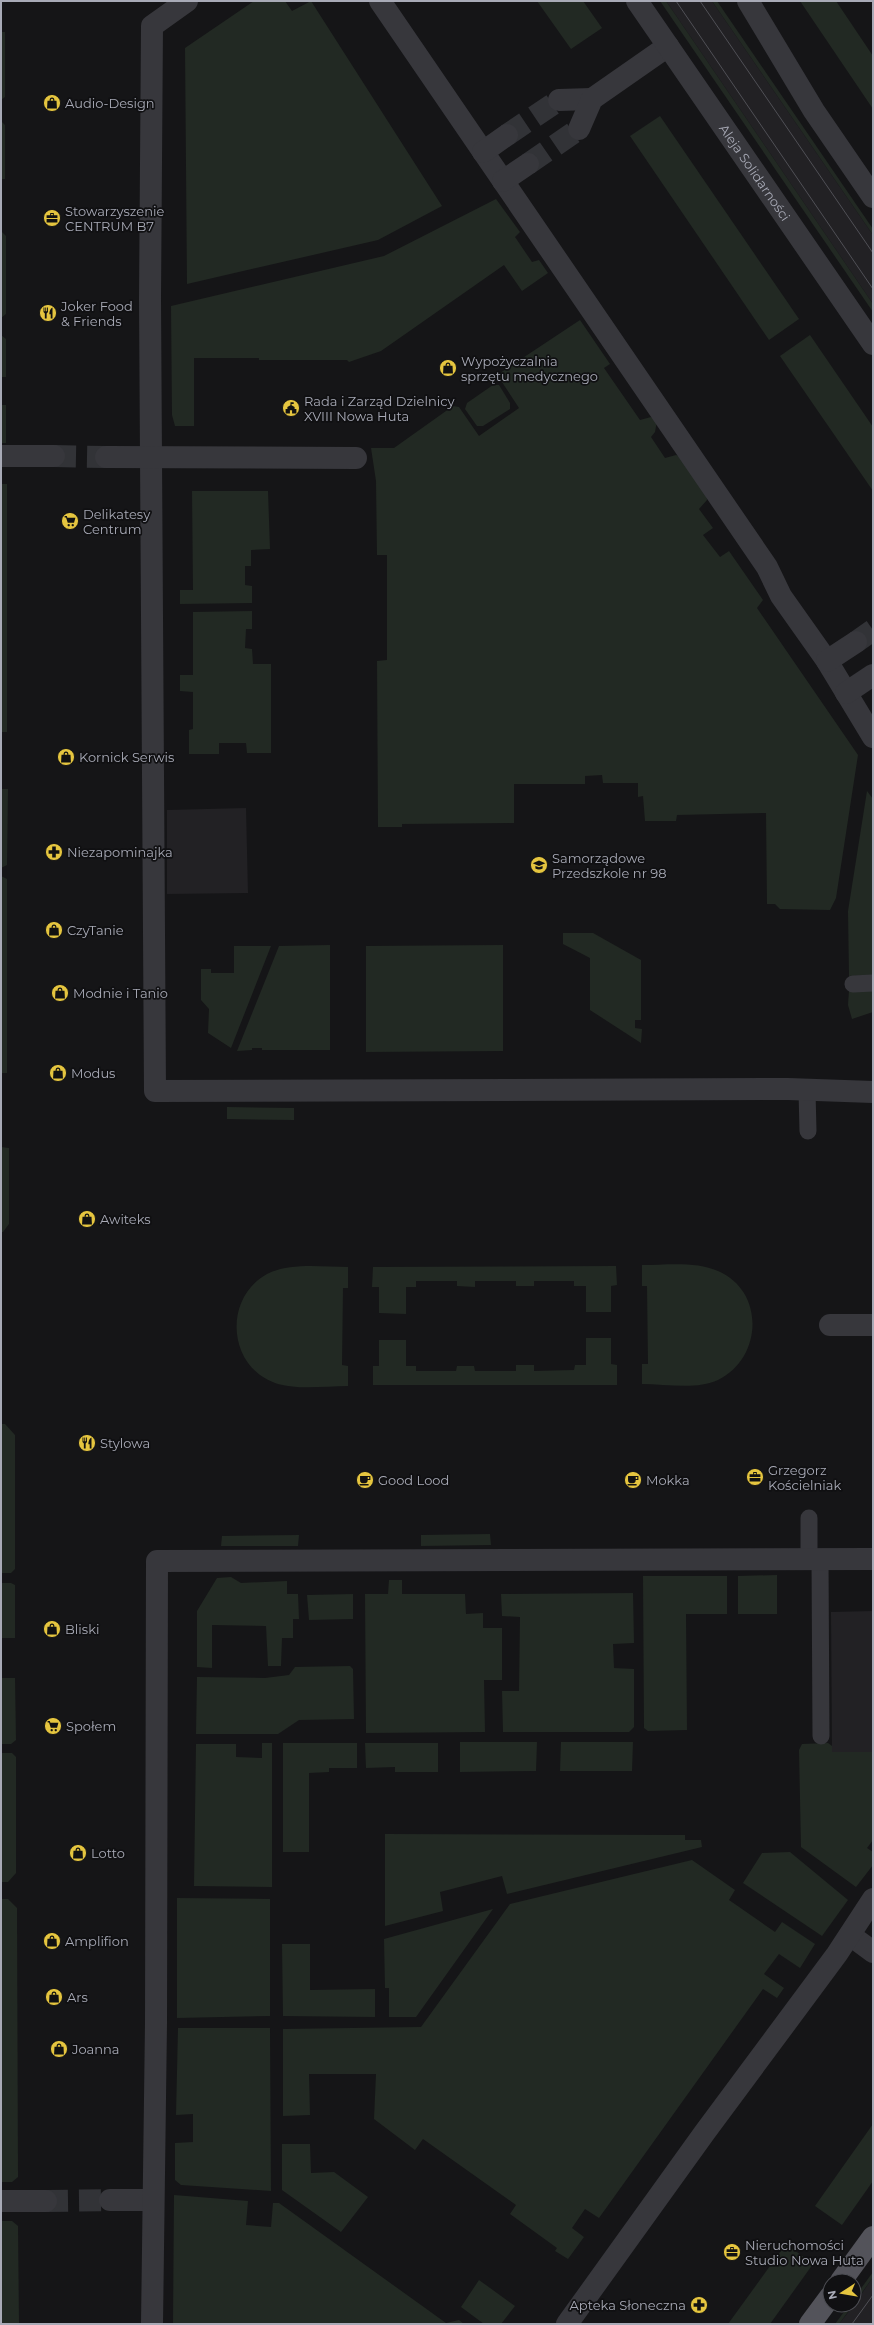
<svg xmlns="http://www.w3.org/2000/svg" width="874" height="2325" font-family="Montserrat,sans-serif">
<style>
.built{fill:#222124}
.green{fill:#222923}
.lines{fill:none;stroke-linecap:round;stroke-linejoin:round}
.minor-tunnel{stroke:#323337;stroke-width:22;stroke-dasharray:22 11;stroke-linecap:butt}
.service{stroke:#37373c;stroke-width:17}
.minor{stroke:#37373c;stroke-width:22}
.tertiary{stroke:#37373c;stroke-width:22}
.primary{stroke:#53535a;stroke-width:22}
.tram{stroke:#505056;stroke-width:1}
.labels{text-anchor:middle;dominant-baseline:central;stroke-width:3.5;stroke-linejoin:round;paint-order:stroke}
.poi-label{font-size:13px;fill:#a8aab6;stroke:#101012;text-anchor:start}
.street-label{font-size:13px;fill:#a8aab6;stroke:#101012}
</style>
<rect width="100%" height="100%" fill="#151517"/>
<g class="built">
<path d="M 666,1 L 712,1 L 873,235 L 873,304 Z"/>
<path d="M 246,808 L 248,893 L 167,894 L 167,810 Z"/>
<path d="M 873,1611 L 873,1752 L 832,1752 L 831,1612 Z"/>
<path d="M 873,2277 L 873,2324 L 839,2324 L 854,2305 Z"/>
</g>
<g class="green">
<path d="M 254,1 L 285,1 L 292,11 L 311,1 L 442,206 L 378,240 L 187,284 L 185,48 Z"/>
<path d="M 537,1 L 583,1 L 602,28 L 571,49 Z"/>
<path d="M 660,1 L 666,1 L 873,304 L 873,312 Z"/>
<path d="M 712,1 L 717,1 L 873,229 L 873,235 Z"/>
<path d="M 800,1 L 836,1 L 873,56 L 873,109 Z"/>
<path d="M 1,32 L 5,32 L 5,97 L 1,100 Z"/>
<path d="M 660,116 L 799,319 L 769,340 L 630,136 Z"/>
<path d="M 1,121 L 5,125 L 5,179 L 1,179 Z"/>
<path d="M 496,199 L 520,232 L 515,237 L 532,262 L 539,260 L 548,273 L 522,291 L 504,265 L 381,351 L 349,362 L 347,360 L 259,360 L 259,358 L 194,358 L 194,426 L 175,426 L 172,415 L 171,306 L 384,256 Z"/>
<path d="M 1,231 L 6,236 L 6,314 L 1,318 Z"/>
<path d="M 580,320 L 610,364 L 604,368 L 640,420 L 651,417 L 657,421 L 655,432 L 651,437 L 665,458 L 676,455 L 681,457 L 706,493 L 707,500 L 699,509 L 713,528 L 703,535 L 720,557 L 729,551 L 763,600 L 757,608 L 858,755 L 836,898 L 830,910 L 780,909 L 775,904 L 767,904 L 766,813 L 677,815 L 676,821 L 645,821 L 643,796 L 638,797 L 638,783 L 603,783 L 602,775 L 585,776 L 585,784 L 514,784 L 514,823 L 402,824 L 402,827 L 378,827 L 377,661 L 387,660 L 387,555 L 377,555 L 376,481 L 371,448 L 394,448 L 453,406 L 459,407 L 479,436 L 519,408 L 500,379 L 500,373 Z"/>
<path d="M 1,335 L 6,339 L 6,377 L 1,377 Z"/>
<path d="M 810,335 L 873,427 L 873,491 L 780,356 Z"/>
<path d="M 493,385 L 499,385 L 510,403 L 510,409 L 483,426 L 477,426 L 465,409 L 467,403 Z"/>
<rect x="1" y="405" width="5" height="38"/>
<rect x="1" y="484" width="6" height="248"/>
<path d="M 192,491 L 268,491 L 270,549 L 251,550 L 251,566 L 245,566 L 245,585 L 252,586 L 252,603 L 180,604 L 180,590 L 193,590 Z"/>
<path d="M 252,611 L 252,629 L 246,629 L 245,648 L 252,649 L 253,664 L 271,664 L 271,753 L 247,753 L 246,743 L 219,743 L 219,754 L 189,754 L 189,730 L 193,729 L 193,692 L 180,691 L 180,675 L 193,675 L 193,612 Z"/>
<path d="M 1,789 L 8,789 L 7,865 L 1,868 Z"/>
<path d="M 867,791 L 873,799 L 873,975 L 849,976 L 848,911 Z"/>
<path d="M 1,876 L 7,879 L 7,1073 L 1,1073 Z"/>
<path d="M 563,933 L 593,933 L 641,960 L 641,1020 L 635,1020 L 635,1028 L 642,1029 L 641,1043 L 590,1010 L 590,958 L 563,944 Z"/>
<path d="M 330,945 L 330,1050 L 262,1050 L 262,1048 L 252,1048 L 252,1050 L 237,1051 L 279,946 Z"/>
<path d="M 503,945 L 503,1051 L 366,1052 L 366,946 Z"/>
<path d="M 234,946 L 271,946 L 231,1048 L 208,1033 L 209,1009 L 201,1000 L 201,969 L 211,969 L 211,973 L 234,973 Z"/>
<path d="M 873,988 L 873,1012 L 852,1019 L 848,1005 L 849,990 Z"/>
<path d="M 227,1107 L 294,1108 L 294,1120 L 227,1119 Z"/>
<path d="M 1,1147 L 9,1148 L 9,1224 L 3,1232 L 1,1232 Z"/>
<path d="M 642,1265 C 666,1265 696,1261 718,1271 C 765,1291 763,1358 718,1380 C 697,1390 666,1384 642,1384 L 642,1364 L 648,1364 L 647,1286 L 642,1286 Z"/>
<path d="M 616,1266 L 617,1285 L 611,1286 L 611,1312 L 586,1312 L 586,1286 L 574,1286 L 574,1281 L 534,1281 L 534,1286 L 516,1286 L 516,1281 L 475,1281 L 475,1287 L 457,1286 L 457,1281 L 416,1281 L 416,1287 L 406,1287 L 406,1314 L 379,1313 L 379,1287 L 372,1287 L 373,1267 Z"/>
<path d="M 348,1267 L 348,1288 L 343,1288 L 342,1365 L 348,1366 L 348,1386 C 326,1386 299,1390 278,1384 C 228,1369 222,1299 267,1274 C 290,1262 323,1267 348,1267 Z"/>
<path d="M 586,1338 L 611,1338 L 611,1364 L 617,1365 L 617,1385 L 373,1385 L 373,1366 L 379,1366 L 379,1340 L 406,1340 L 406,1366 L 416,1366 L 416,1371 L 456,1371 L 457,1366 L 474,1366 L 475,1371 L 516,1371 L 516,1365 L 534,1365 L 534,1371 L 574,1370 L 575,1365 L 586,1365 Z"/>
<path d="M 1,1424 L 5,1424 L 15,1435 L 15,1569 L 11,1573 L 1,1573 Z"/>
<path d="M 490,1534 L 491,1545 L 421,1546 L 421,1535 Z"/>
<path d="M 299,1535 L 298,1546 L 221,1546 L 222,1536 Z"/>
<path d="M 777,1575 L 777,1614 L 738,1614 L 738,1576 Z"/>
<path d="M 643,1576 L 727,1576 L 727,1614 L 686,1614 L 687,1730 L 648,1731 L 644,1728 Z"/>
<path d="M 231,1577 L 241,1583 L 287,1581 L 287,1594 L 298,1594 L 299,1619 L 293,1619 L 293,1638 L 282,1638 L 281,1666 L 268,1666 L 266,1626 L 212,1625 L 212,1668 L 197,1667 L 197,1611 L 217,1578 Z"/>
<path d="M 389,1580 L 402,1580 L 402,1594 L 465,1594 L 466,1614 L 483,1613 L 483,1628 L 502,1628 L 502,1680 L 484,1680 L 485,1732 L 366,1733 L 365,1594 L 388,1594 Z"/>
<path d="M 1,1583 L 11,1583 L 15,1585 L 15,1638 L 1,1638 Z"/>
<path d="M 633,1593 L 634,1643 L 613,1644 L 614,1668 L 634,1669 L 634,1727 L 629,1732 L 503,1732 L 502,1691 L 519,1691 L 520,1617 L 502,1616 L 501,1594 Z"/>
<path d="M 353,1594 L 353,1619 L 309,1620 L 307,1595 Z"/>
<path d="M 350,1666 L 353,1669 L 354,1719 L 299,1720 L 278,1734 L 196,1734 L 197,1677 L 265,1678 L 289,1675 L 295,1667 Z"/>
<path d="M 1,1678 L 15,1678 L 16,1740 L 11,1744 L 1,1744 Z"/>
<path d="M 460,1742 L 537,1742 L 536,1771 L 460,1772 Z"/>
<path d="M 561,1742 L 633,1742 L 632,1771 L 560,1771 Z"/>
<path d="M 262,1743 L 272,1743 L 272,1887 L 194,1886 L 196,1744 L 236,1744 L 236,1757 L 262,1758 Z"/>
<path d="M 283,1743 L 357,1743 L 357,1768 L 329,1768 L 329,1772 L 309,1773 L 309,1852 L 283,1852 Z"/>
<path d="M 365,1743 L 438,1743 L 438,1772 L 395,1772 L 395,1767 L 366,1768 Z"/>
<path d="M 828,1743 L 832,1746 L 832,1752 L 873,1752 L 873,1840 L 867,1848 L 873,1852 L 873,1865 L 856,1887 L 801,1847 L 799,1750 L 802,1744 Z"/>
<path d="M 1,1753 L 12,1753 L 16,1757 L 16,1873 L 8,1882 L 1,1882 Z"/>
<path d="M 385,1834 L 685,1835 L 685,1840 L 701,1840 L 702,1847 L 507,1894 L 502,1876 L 440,1892 L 443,1911 L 385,1926 Z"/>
<path d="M 790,1852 L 848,1900 L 822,1936 L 743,1883 L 762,1853 Z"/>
<path d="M 692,1860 L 735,1890 L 729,1900 L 775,1932 L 782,1922 L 815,1944 L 800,1968 L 779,1954 L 764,1974 L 784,1988 L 777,1998 L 763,1989 L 599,2218 L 585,2209 L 572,2228 L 584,2237 L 568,2259 L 555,2251 L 557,2248 L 510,2214 L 516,2205 L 423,2139 L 415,2150 L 374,2119 L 376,2074 L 309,2074 L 310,2115 L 283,2116 L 283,2029 L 421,2027 L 510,1904 Z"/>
<path d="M 177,1898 L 270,1899 L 270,2016 L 177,2018 Z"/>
<path d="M 1,1899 L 8,1899 L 17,1908 L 18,2177 L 12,2182 L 1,2182 Z"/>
<path d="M 493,1909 L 416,2017 L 389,2017 L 389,1988 L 385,1988 L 384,1939 Z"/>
<path d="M 282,1944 L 310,1944 L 310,1990 L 375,1989 L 375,2017 L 283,2016 Z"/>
<path d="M 178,2028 L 270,2028 L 271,2191 L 181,2185 L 175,2180 L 175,2143 L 193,2142 L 193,2114 L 176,2115 Z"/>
<path d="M 873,2124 L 873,2181 L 842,2225 L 815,2206 Z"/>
<path d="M 282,2144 L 310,2144 L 311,2173 L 334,2172 L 368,2197 L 341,2232 L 282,2190 Z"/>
<path d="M 174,2195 L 248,2201 L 246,2225 L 271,2227 L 273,2203 L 279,2203 L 446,2323 L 459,2320 L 464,2324 L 173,2324 Z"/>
<path d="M 1,2221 L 12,2221 L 18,2226 L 19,2324 L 1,2324 Z"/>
<path d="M 786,2244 L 813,2264 L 770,2324 L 728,2324 Z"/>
<path d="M 873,2272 L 873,2277 L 854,2304 L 854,2298 Z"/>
<path d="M 479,2280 L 515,2306 L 501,2324 L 484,2324 L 461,2307 Z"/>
<path d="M 849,2305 L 853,2305 L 839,2324 L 835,2324 Z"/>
</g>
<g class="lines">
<g class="minor-tunnel">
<path d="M 507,135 L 559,100"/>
<path d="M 528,164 L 579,129"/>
<path d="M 54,456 L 106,457"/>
<path d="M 856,642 L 873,630"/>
<path d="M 46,2201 L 110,2200"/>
</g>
<g class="service">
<path d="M 853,984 L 873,983"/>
<path d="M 807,1091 L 808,1131"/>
<path d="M 809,1518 L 809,1559"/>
<path d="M 820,1559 L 821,1736"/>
</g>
<g class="minor">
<path d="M 187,1 L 152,26 L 150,299 L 155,1091 L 788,1089 L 873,1092"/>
<path d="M 380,1 L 767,567 L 781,596 L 827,661 L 873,737"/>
<path d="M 559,100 L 592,99"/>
<path d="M 579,129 L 592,99 L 668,46"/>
<path d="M 483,152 L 507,135"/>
<path d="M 503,181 L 528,164"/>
<path d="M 1,456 L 54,456"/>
<path d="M 106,457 L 356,458"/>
<path d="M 827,661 L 856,642"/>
<path d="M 846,693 L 873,675"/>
<path d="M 830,1325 L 873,1325"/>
<path d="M 850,1935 L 873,1952"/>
<path d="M 110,2200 L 153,2200"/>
<path d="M 1,2201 L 46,2201"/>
<path d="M 152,2324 L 156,2023 L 157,1561 L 873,1559"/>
<path d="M 567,2324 L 705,2132 L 837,1954 L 873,1899"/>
</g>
<g class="tertiary">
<path id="s1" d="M 637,1 L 873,344"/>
<path d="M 748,1 L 814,111 L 873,197"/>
</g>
<g class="primary">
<path d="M 841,2281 L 873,2237"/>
<path d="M 810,2324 L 830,2297"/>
</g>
<g class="tram">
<path d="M 676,1 L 873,289"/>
<path d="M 700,1 L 873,253"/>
<path d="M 852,2324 L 873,2295"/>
</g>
</g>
<defs>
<g id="shop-disc" transform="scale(0.9)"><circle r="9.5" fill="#e5c53f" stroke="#101012"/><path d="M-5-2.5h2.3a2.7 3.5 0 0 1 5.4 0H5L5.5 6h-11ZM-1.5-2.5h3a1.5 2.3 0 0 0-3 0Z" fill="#111"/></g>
<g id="office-disc" transform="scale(0.9)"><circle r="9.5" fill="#e5c53f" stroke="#101012"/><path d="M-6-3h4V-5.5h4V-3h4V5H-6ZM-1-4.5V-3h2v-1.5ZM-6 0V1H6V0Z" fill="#111"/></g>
<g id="restaurant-disc" transform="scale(0.9)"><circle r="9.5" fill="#e5c53f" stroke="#101012"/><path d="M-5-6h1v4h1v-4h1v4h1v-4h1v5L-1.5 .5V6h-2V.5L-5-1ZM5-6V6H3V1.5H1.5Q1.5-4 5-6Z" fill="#111"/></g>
<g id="civic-disc" transform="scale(0.9)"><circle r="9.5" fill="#e5c53f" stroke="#101012"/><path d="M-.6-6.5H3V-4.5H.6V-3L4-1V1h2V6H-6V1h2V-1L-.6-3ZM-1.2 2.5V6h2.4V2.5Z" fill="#111"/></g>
<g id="supermarket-disc" transform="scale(0.9)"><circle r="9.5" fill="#e5c53f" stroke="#101012"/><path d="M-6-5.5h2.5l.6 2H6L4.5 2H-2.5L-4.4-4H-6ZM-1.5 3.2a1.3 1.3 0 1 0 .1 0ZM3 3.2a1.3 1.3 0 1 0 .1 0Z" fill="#111"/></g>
<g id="pharmacy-disc" transform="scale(0.9)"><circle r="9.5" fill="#e5c53f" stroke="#101012"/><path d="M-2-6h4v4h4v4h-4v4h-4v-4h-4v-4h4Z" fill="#111"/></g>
<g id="school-disc" transform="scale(0.9)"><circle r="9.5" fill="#e5c53f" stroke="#101012"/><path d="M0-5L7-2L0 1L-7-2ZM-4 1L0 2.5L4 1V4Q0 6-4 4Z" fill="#111"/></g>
<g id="cafe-disc" transform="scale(0.9)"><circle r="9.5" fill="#e5c53f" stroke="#101012"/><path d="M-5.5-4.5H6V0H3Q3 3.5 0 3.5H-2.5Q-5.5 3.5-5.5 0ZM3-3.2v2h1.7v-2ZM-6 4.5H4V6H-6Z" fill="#111"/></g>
</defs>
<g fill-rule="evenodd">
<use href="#shop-disc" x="52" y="103"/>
<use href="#office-disc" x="52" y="218"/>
<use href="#restaurant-disc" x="48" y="313"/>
<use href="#shop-disc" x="448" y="368"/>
<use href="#civic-disc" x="291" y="408"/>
<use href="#supermarket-disc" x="70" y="521"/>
<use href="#shop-disc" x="66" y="757"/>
<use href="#pharmacy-disc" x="54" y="852"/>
<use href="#school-disc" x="539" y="865"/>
<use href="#shop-disc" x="54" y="930"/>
<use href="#shop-disc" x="60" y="993"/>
<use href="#shop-disc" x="58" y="1073"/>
<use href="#shop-disc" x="87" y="1219"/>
<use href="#restaurant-disc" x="87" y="1443"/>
<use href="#office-disc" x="755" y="1477"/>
<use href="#cafe-disc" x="365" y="1480"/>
<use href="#cafe-disc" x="633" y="1480"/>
<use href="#shop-disc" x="52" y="1629"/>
<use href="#supermarket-disc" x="53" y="1726"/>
<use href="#shop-disc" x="78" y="1853"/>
<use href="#shop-disc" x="52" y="1941"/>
<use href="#shop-disc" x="54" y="1997"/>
<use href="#shop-disc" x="59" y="2049"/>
<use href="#office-disc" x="732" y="2252"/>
<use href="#pharmacy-disc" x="699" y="2305"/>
</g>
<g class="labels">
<g class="poi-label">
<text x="65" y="103">Audio-Design</text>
<text x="65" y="211">Stowarzyszenie<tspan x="65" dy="15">CENTRUM B7</tspan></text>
<text x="61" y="306">Joker Food<tspan x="61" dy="15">&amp; Friends</tspan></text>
<text x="461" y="361">Wypożyczalnia<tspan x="461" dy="15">sprzętu medycznego</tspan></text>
<text x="304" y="401">Rada i Zarząd Dzielnicy<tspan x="304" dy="15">XVIII Nowa Huta</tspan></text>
<text x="83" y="514">Delikatesy<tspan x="83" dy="15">Centrum</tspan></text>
<text x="79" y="757">Kornick Serwis</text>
<text x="67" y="852">Niezapominajka</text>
<text x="552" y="858">Samorządowe<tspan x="552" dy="15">Przedszkole nr 98</tspan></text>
<text x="67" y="930">CzyTanie</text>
<text x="73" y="993">Modnie i Tanio</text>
<text x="71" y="1073">Modus</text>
<text x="100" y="1219">Awiteks</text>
<text x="100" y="1443">Stylowa</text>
<text x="768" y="1470">Grzegorz<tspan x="768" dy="15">Kościelniak</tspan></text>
<text x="378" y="1480">Good Lood</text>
<text x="646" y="1480">Mokka</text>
<text x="65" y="1629">Bliski</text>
<text x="66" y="1726">Społem</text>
<text x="91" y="1853">Lotto</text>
<text x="65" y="1941">Amplifion</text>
<text x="67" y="1997">Ars</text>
<text x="72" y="2049">Joanna</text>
<text x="745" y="2245">Nieruchomości<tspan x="745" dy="15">Studio Nowa Huta</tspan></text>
<text x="686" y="2305" text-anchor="end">Apteka Słoneczna</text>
</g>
<g class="street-label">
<text stroke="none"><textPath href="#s1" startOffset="208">Aleja Solidarności</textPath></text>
</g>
</g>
<rect width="874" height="2325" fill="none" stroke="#a8aab6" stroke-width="4"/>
<g transform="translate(842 2293) rotate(258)"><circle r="19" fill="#101012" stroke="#4d4e54"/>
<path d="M0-3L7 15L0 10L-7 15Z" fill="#e5c53f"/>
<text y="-6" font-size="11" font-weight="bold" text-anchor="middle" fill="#a8aab6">N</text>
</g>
</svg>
